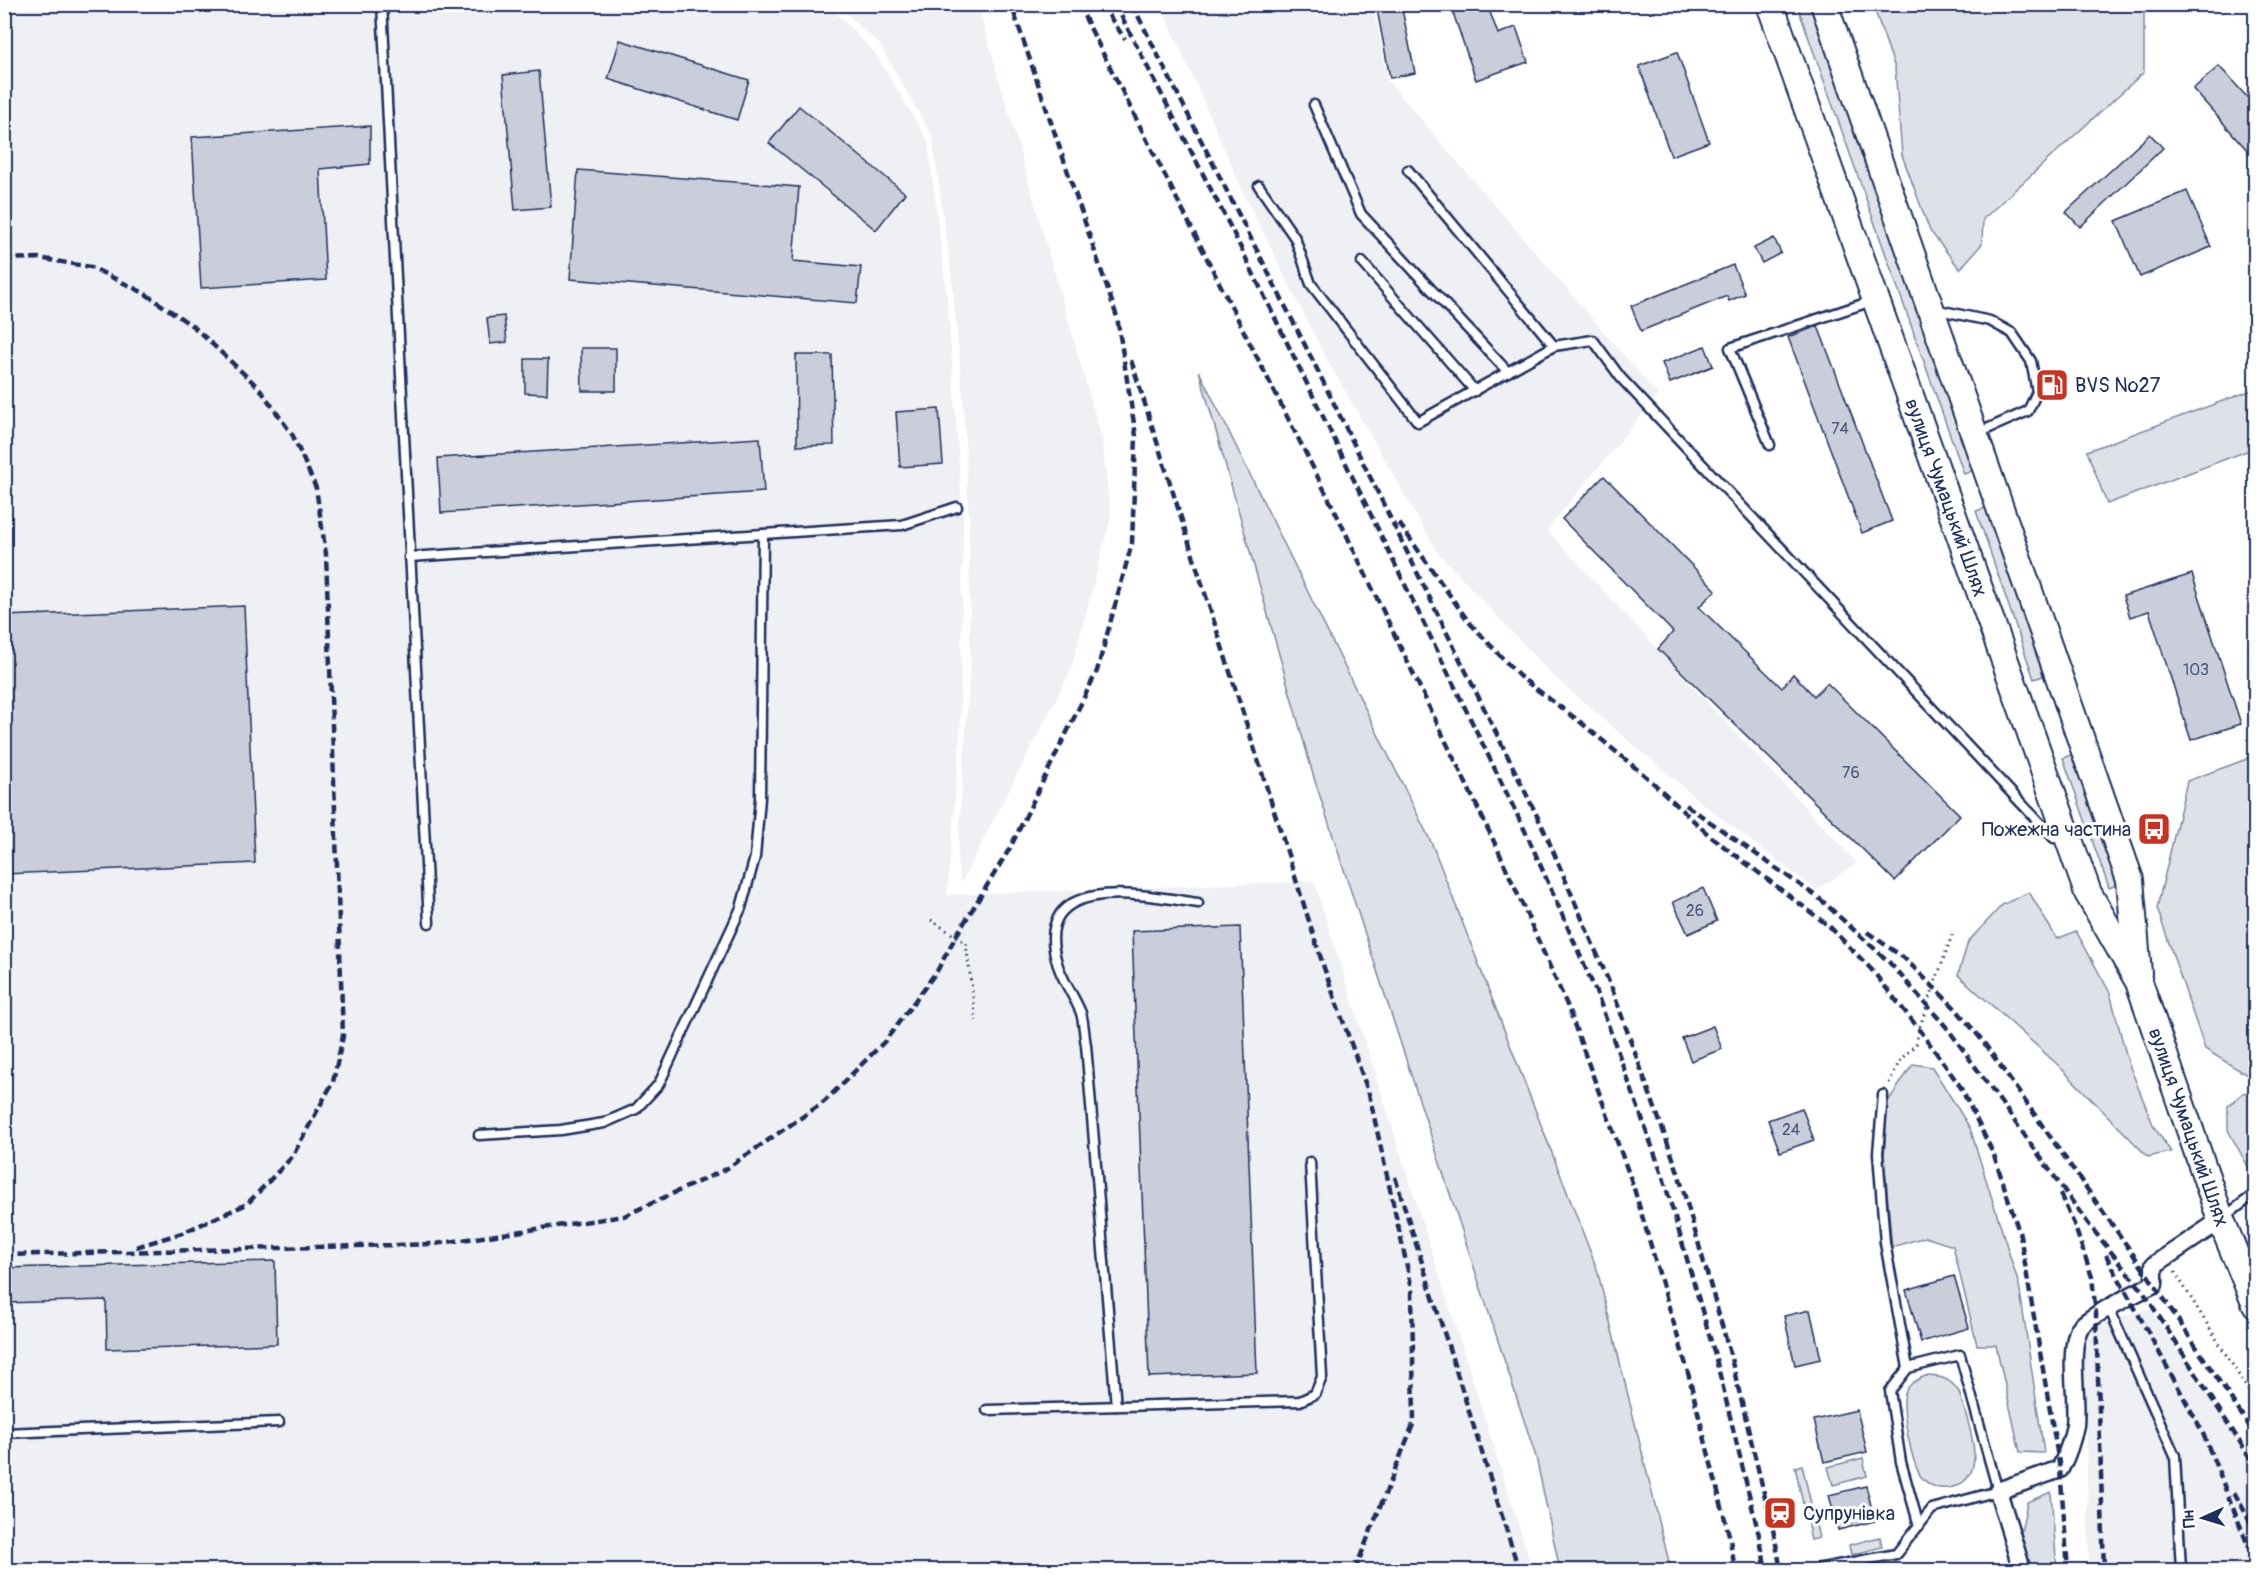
<svg xmlns="http://www.w3.org/2000/svg" width="2260" height="1575" font-family="Pangolin,sans-serif">
<style>
.built{fill:#eff0f4}
.green{fill:#dee1e7;stroke:#7c88a2;stroke-width:1.5}
.building{fill:#caceda;stroke:#1b2f5e;stroke-width:1.5}
.lines{fill:none;stroke-linecap:round;stroke-linejoin:round}
.lane-casing{stroke:#1b2f5e;stroke-width:13}
.street-casing{stroke:#1b2f5e;stroke-width:21}
.primary-casing{stroke:#1b2f5e;stroke-width:30}
.path{stroke:#1b2f5e;stroke-width:3;stroke-dasharray:1.5 4.5;stroke-linecap:butt}
.lane{stroke:#fff;stroke-width:8}
.street{stroke:#fff;stroke-width:16}
.primary{stroke:#fff;stroke-width:26}
.rail{stroke:#1b2f5e;stroke-width:4.5;stroke-dasharray:9 4.5;stroke-linecap:butt}
.labels{text-anchor:middle;dominant-baseline:central;stroke-width:6;stroke-linejoin:round;paint-order:stroke}
.number-label{font-size:16px;fill:#47577d}
.poi-label{font-size:20px;fill:#1b2f5e;stroke:#fff;text-anchor:start}
.street-label{font-size:20px;fill:#1b2f5e;stroke:#fff}
</style>
<rect width="100%" height="100%" fill="#fff"/>
<filter id="ink" filterUnits="userSpaceOnUse"><feTurbulence type="fractalNoise" baseFrequency=".0167" numOctaves="2"/><feDisplacementMap in="SourceGraphic" scale="12" xChannelSelector="R" yChannelSelector="G"/><feConvolveMatrix kernelMatrix="1 2 1 2 8 2 1 2 1" color-interpolation-filters="sRGB"/></filter>
<g filter="url(#ink)">
<g class="built">
<path d="M 5,5 L 828,5 L 875,53 L 928,141 L 948,305 L 963,522 L 960,741 L 947,895 L 1314,881 L 1533,1570 L 5,1570 Z"/>
<path d="M 837,5 L 978,5 L 1102,439 L 1111,517 L 1071,670 L 961,883 L 957,862 L 970,665 L 969,522 L 963,399 L 952,281 L 932,136 L 880,45 Z"/>
<path d="M 1161,5 L 1373,5 L 1388,81 L 1658,395 L 1547,530 L 1857,863 L 1816,890 L 1704,805 L 1554,677 L 1438,553 L 1320,347 L 1245,196 Z"/>
<path d="M 2149,1308 L 2255,1464 L 2255,1570 L 2089,1570 L 2084,1330 Z"/>
</g>
<g class="green">
<path d="M 1797,5 L 1812,5 L 1977,469 L 1964,474 Z"/>
<path d="M 1873,5 L 2144,5 L 2144,72 L 1983,219 L 1982,244 L 1960,269 L 1930,231 L 1902,155 L 1895,68 Z"/>
<path d="M 1199,371 L 1432,844 L 1597,1269 L 1671,1570 L 1560,1570 L 1536,1457 L 1314,778 Z"/>
<path d="M 2255,389 L 2255,448 L 2107,504 L 2087,451 Z"/>
<path d="M 1992,506 L 2049,674 L 2034,679 L 1976,511 Z"/>
<path d="M 2078,752 L 2124,882 L 2109,888 L 2063,758 Z"/>
<path d="M 2255,756 L 2256,756 L 2255,1080 L 2205,1049 L 2157,908 L 2187,781 Z"/>
<path d="M 2029,892 L 2057,939 L 2076,931 L 2110,993 L 2128,1062 L 2154,1127 L 2171,1152 L 2148,1157 L 2058,1065 L 1958,975 L 1968,942 L 2002,905 Z"/>
<path d="M 1913,1064 L 1932,1067 L 1970,1128 L 2019,1285 L 2044,1453 L 2020,1452 L 1996,1345 L 1977,1345 L 1953,1246 L 1925,1237 L 1892,1247 L 1884,1158 L 1887,1103 Z"/>
<path d="M 2255,1091 L 2255,1168 L 2251,1172 L 2228,1130 L 2228,1106 L 2243,1093 Z"/>
<path d="M 1925,1376 C 1941,1376 1950,1378 1959,1392 C 1966,1418 1992,1476 1953,1487 C 1942,1490 1931,1487 1923,1479 C 1912,1468 1901,1409 1905,1394 C 1908,1384 1916,1380 1925,1376 Z"/>
<path d="M 1863,1458 L 1867,1476 L 1833,1485 L 1828,1467 Z"/>
<path d="M 1802,1465 L 1819,1538 L 1811,1540 L 1795,1467 Z"/>
<path d="M 2051,1492 L 2057,1570 L 2029,1570 L 2019,1543 L 2027,1502 Z"/>
<path d="M 1880,1537 L 1882,1547 L 1851,1555 L 1849,1545 Z"/>
</g>
<g class="building">
<path d="M 1376,4 L 1401,4 L 1415,73 L 1390,78 Z"/>
<path d="M 1450,4 L 1487,4 L 1498,34 L 1516,27 L 1528,62 L 1476,80 Z"/>
<path d="M 620,40 L 749,80 L 737,120 L 608,79 Z"/>
<path d="M 1677,52 L 1709,142 L 1671,156 L 1639,66 Z"/>
<path d="M 2219,66 L 2256,107 L 2256,160 L 2193,89 Z"/>
<path d="M 539,71 L 551,207 L 515,210 L 503,75 Z"/>
<path d="M 799,106 L 905,193 L 876,230 L 769,143 Z"/>
<path d="M 370,126 L 370,164 L 320,169 L 326,280 L 201,288 L 192,137 Z"/>
<path d="M 2150,134 L 2163,148 L 2080,227 L 2066,212 Z"/>
<path d="M 578,170 L 799,187 L 793,261 L 861,267 L 857,303 L 570,279 Z"/>
<path d="M 2187,191 L 2211,247 L 2140,277 L 2116,221 Z"/>
<path d="M 1774,238 L 1781,253 L 1762,263 L 1754,248 Z"/>
<path d="M 1733,265 L 1745,294 L 1729,301 L 1727,296 L 1641,331 L 1631,306 Z"/>
<path d="M 504,316 L 507,342 L 490,344 L 487,318 Z"/>
<path d="M 1818,326 L 1892,521 L 1862,533 L 1788,337 Z"/>
<path d="M 1705,346 L 1713,366 L 1670,383 L 1662,363 Z"/>
<path d="M 581,348 L 616,348 L 616,391 L 582,391 Z"/>
<path d="M 796,355 L 832,355 L 834,445 L 797,446 Z"/>
<path d="M 525,359 L 548,359 L 547,394 L 525,393 Z"/>
<path d="M 939,409 L 943,464 L 900,467 L 896,412 Z"/>
<path d="M 760,438 L 764,492 L 441,513 L 438,458 Z"/>
<path d="M 1604,476 L 1716,590 L 1699,607 L 1782,688 L 1793,674 L 1814,696 L 1827,683 L 1960,815 L 1895,881 L 1658,649 L 1673,632 L 1562,519 Z"/>
<path d="M 2192,574 L 2241,724 L 2191,740 L 2149,611 L 2130,617 L 2123,596 Z"/>
<path d="M 244,606 L 255,863 L 4,874 L 4,616 Z"/>
<path d="M 1703,888 L 1717,921 L 1688,934 L 1673,902 Z"/>
<path d="M 1240,927 L 1257,1373 L 1149,1377 L 1132,931 Z"/>
<path d="M 1713,1026 L 1722,1049 L 1691,1061 L 1682,1038 Z"/>
<path d="M 1802,1108 L 1814,1140 L 1780,1152 L 1768,1120 Z"/>
<path d="M 275,1261 L 277,1344 L 107,1349 L 106,1300 L 4,1303 L 4,1268 Z"/>
<path d="M 1954,1276 L 1969,1328 L 1921,1342 L 1906,1290 Z"/>
<path d="M 1810,1310 L 1821,1359 L 1795,1365 L 1784,1316 Z"/>
<path d="M 1857,1410 L 1867,1452 L 1824,1462 L 1814,1420 Z"/>
<path d="M 1866,1486 L 1875,1521 L 1838,1530 L 1829,1495 Z"/>
</g>
<g class="lines">
<g class="lane-casing">
<g id="lane">
<path d="M 382,4 L 429,923"/>
<path d="M 1314,105 L 1361,214 L 1508,372"/>
<path d="M 1259,186 L 1295,238 L 1311,284 L 1418,422 L 1554,346 L 1408,170"/>
<path d="M 1362,262 L 1475,391"/>
<path d="M 1934,309 L 1990,321 L 2012,333 L 2031,361 L 2037,392 L 2028,411 L 1978,433"/>
<path d="M 1554,346 L 1593,340 L 1621,378 L 2054,838"/>
<path d="M 1770,445 L 1730,348 L 1872,301"/>
<path d="M 409,557 L 902,525 L 957,507"/>
<path d="M 1883,1095 L 1878,1153 L 1885,1243 L 1908,1368"/>
<path d="M 479,1135 L 561,1130 L 604,1123 L 636,1109 L 659,1084 L 741,908 L 755,857 L 760,798 L 763,534"/>
<path d="M 2223,1218 L 2256,1193"/>
<path d="M 2109,1308 L 2175,1456 L 2181,1570"/>
<path d="M 1116,1406 L 1086,1045 C 1084,1035 1084,1023 1081,1013 C 1074,995 1060,978 1056,959 C 1033,871 1149,896 1198,903"/>
<path d="M 987,1410 L 1300,1401 L 1315,1394 L 1322,1377 L 1310,1162"/>
<path d="M 4,1433 L 279,1422"/>
<path d="M 1817,1569 L 1896,1554 L 1932,1509 L 1998,1491 L 1960,1355 L 1908,1368 L 1890,1391 L 1901,1462 L 1919,1526"/>
</g>
</g>
<g class="street-casing">
<path id="street" d="M 2022,1570 L 1998,1491 L 2060,1469 C 2067,1455 2072,1441 2075,1425 C 2078,1398 2068,1353 2079,1329 C 2085,1318 2140,1291 2154,1284 L 2154,1265 L 2221,1220"/>
</g>
<g class="primary-casing">
<g id="primary">
<path id="s1" d="M 1770,4 L 2088,893 L 2139,982 L 2221,1220 L 2256,1305"/>
<path d="M 1824,4 L 2130,880 L 2138,973"/>
</g>
</g>
<g class="path">
<path d="M 931,920 L 966,943 L 976,1021"/>
<path d="M 1889,1083 L 1900,1060 L 1916,1044 L 1919,1029 L 1953,932"/>
<path d="M 2175,1272 L 2256,1403"/>
</g>
<use href="#lane" class="lane"/>
<use href="#street" class="street"/>
<use href="#primary" class="primary"/>
<g class="rail">
<path d="M 1078,4 L 1336,513 L 1498,850 L 1567,1005 L 1633,1185 L 1686,1365 L 1730,1539 L 1735,1570"/>
<path d="M 1101,4 L 1125,39"/>
<path d="M 1115,4 L 1235,236 L 1528,837 L 1597,994 L 1663,1177 L 1715,1355 L 1759,1535 L 1766,1570"/>
<path d="M 1132,4 L 1310,355 L 1544,830 L 1612,989 L 1678,1172 L 1729,1350 L 1774,1534 L 1781,1570"/>
<path d="M 4,259 L 38,258 L 91,267 L 144,293 L 194,327 L 260,389 L 293,436 L 316,488 L 326,554 L 343,1036 L 333,1082 L 292,1157 L 247,1204 L 182,1233 L 136,1247"/>
<path d="M 1131,360 L 1323,965 L 1369,1094 L 1412,1289 L 1414,1422 L 1355,1570"/>
<path d="M 1399,523 L 1468,621 L 1519,676 L 1579,721 L 1649,779 L 1710,836 L 1829,926 L 1871,969 L 1919,1029 L 1960,1086 L 1994,1155 L 2020,1235 L 2060,1469 L 2068,1570"/>
<path d="M 1686,805 L 1820,899 L 1888,961 L 1948,1029 L 2090,1226 L 2142,1290 L 2256,1467"/>
<path d="M 1867,932 L 1904,958 L 1955,1008 L 1982,1040 L 2154,1284 L 2256,1436"/>
<path d="M 1395,1177 L 1519,1570"/>
<path d="M 2060,1194 L 2074,1224 L 2092,1277 L 2096,1314 L 2104,1570"/>
<path d="M 4,1255 L 435,1244 L 624,1216 L 726,1169 L 824,1102 L 885,1041 L 937,971 L 956,936 L 1010,848 L 1097,671 L 1132,543 L 1136,436 L 1117,317 L 1011,4"/>
<path d="M 2106,1255 L 2202,1431 L 2256,1565"/>
<path d="M 2234,1492 L 2256,1532"/>
</g>
</g>
</g>
<defs>
<g id="fuel-square" transform="scale(1.725)"><rect x="-9" y="-9" width="18" height="18" rx="4" fill="#c8321e" stroke="#fff"/><path d="M-5.5-6h7V0h2V4h1.3V-2.5L3-4.5l.8-.8L6-3V5H2.5V1h-1V6h-7ZM-4.2-4.7v3.2H.2V-4.7Z" fill="#fff"/></g>
<g id="bus-square" transform="scale(1.725)"><rect x="-9" y="-9" width="18" height="18" rx="4" fill="#c8321e" stroke="#fff"/><path d="M-5-6H5V4H4V6H2V4H-2V6H-4V4H-5ZM-3.5-4V0h7V-4ZM-3.5 1.2v1.5H-2V1.2ZM2 1.2v1.5H3.5V1.2Z" fill="#fff"/></g>
<g id="station-square" transform="scale(1.725)"><rect x="-9" y="-9" width="18" height="18" rx="4" fill="#c8321e" stroke="#fff"/><path d="M-3-6H3Q5-6 5-4V2Q5 4 3 4L4.5 6H3L1.5 4h-3L-3 6H-4.5L-3 4Q-5 4-5 2V-4Q-5-6-3-6ZM-3.5-4v3h7v-3ZM-3.5 1v1.5H-2V1ZM2 1v1.5H3.5V1Z" fill="#fff"/></g>
</defs>
<g fill-rule="evenodd">
<use href="#fuel-square" x="2052" y="385"/>
<use href="#bus-square" x="2154" y="829"/>
<use href="#station-square" x="1780" y="1513"/>
</g>
<g class="labels">
<g class="number-label">
<text x="1840" y="429">74</text>
<text x="2196" y="670">103</text>
<text x="1851" y="773">76</text>
<text x="1695" y="911">26</text>
<text x="1791" y="1130">24</text>
</g>
<g class="poi-label">
<text x="2075" y="385">BVS №27</text>
<text x="2131" y="829" text-anchor="end">Пожежна частина</text>
<text x="1803" y="1513">Супрунівка</text>
</g>
<g class="street-label">
<text stroke="none"><textPath href="#s1" startOffset="524">вулиця Чумацький Шлях</textPath></text>
<text stroke="none"><textPath href="#s1" startOffset="1200">вулиця Чумацький Шлях</textPath></text>
</g>
</g>
<rect width="2260" height="1575" fill="none" stroke="#fff" stroke-width="24"/>
<rect x="12" y="12" width="2236" height="1551" fill="none" stroke="#1b2f5e" stroke-width="2" filter="url(#ink)"/>
<g transform="translate(2203 1518) rotate(266)" stroke="#ffffff" stroke-width="4.5" paint-order="stroke">
<path d="M0-4.5L10 22L0 15L-10 22Z" fill="#1b2f5e"/>
<text y="-9" font-size="16" font-weight="bold" text-anchor="middle" fill="#1b2f5e">Пн</text>
</g>
</svg>
